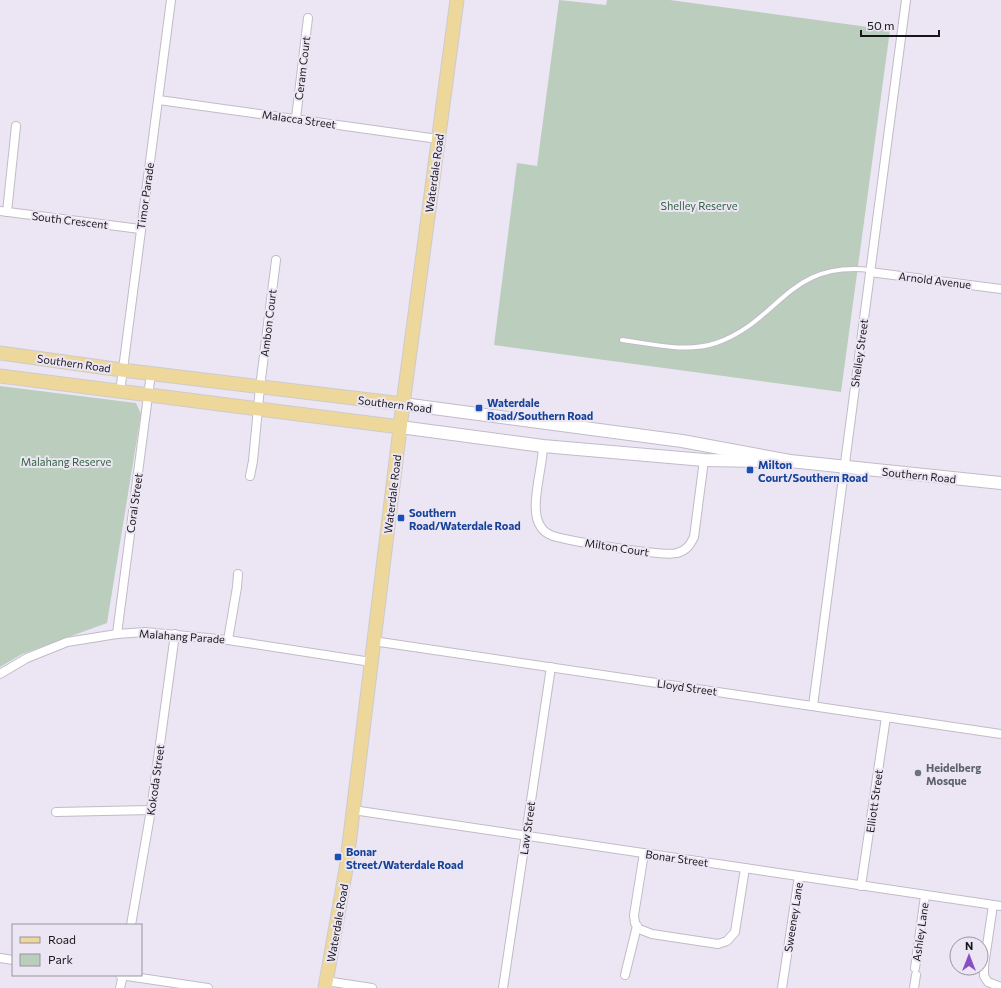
<svg xmlns="http://www.w3.org/2000/svg" width="1001" height="988" font-family="Commissioner,sans-serif">
<style>
.green{fill:#bbcebe}
.lines{fill:none;stroke-linecap:round;stroke-linejoin:round}
.service-casing{stroke:#c1bbc8;stroke-width:6}
.minor-casing{stroke:#c1bbc8;stroke-width:10}
.secondary-casing{stroke:#c1bbc8;stroke-width:14}
.primary-casing{stroke:#cccccd;stroke-width:15}
.service{stroke:#fff;stroke-width:4}
.minor{stroke:#fff;stroke-width:8}
.secondary{stroke:#fff;stroke-width:12}
.primary{stroke:#eed79b;stroke-width:13}
.transit-dot{fill:#1a4fb4;stroke:#ece6f4;stroke-width:1.5}
.worship-dot{fill:#6b7280;stroke:#ece6f4;stroke-width:1.5}
.labels{text-anchor:middle;dominant-baseline:central;stroke-width:4;stroke-linejoin:round;paint-order:stroke}
.street-label{font-size:11px;fill:#18161b;stroke:#ece6f4}
.park-label{font-size:11px;fill:#336341;stroke:#ece6f4}
.transit-label{font-size:11px;font-weight:bold;fill:#164399;stroke:#ece6f4;text-anchor:start}
.worship-label{font-size:11px;font-weight:bold;fill:#5b616d;stroke:#ece6f4;text-anchor:start}
</style>
<rect width="100%" height="100%" fill="#ece6f4"/>
<g class="green">
<path d="M 559,0 L 606,5 L 607,0 L 670,0 L 890,30 L 841,392 L 494,345 L 517,163 L 537,166 Z"/>
<path d="M 0,386 L 136,403 L 141,414 L 107,623 L 22,654 L 0,667 Z"/>
</g>
<g class="lines">
<g class="service-casing">
<path id="service" d="M 622,340 C 652,344 687,353 716,343 C 781,320 787,261 870,270"/>
</g>
<g class="minor-casing">
<g id="minor">
<path d="M 159,100 L 438,139"/>
<path d="M 296,118 L 308,18"/>
<path d="M 0,211 L 140,229"/>
<path d="M 7,212 L 16,126"/>
<path d="M 870,272 L 1001,289"/>
<path d="M 120,392 L 171,0"/>
<path d="M 543,446 C 543,468 528,510 541,527 C 543,531 548,534 553,536 C 570,541 663,557 677,553 C 686,551 690,545 694,537 L 704,460"/>
<path d="M 250,476 L 253,461 L 260,387 L 276,260"/>
<path d="M 117,634 L 151,373"/>
<path d="M 228,640 L 237,587 L 238,574"/>
<path d="M 373,641 L 1001,734"/>
<path d="M 0,674 L 27,658 L 67,642 L 117,634 L 145,632 L 228,640 L 371,662"/>
<path d="M 813,706 L 906,0"/>
<path d="M 353,810 L 1001,906"/>
<path d="M 56,812 L 151,810"/>
<path d="M 644,853 L 634,915 L 635,923 L 639,929 L 652,934 L 718,944 L 727,941 L 735,932 L 745,868"/>
<path d="M 861,886 L 886,717"/>
<path d="M 993,905 L 984,966 L 984,976 L 988,982 L 1001,987"/>
<path d="M 131,925 L 151,810 L 175,634"/>
<path d="M 0,958 L 13,960"/>
<path d="M 915,968 L 925,896"/>
<path d="M 120,975 L 208,988"/>
<path d="M 625,975 L 637,926"/>
<path d="M 326,981 L 372,988"/>
<path d="M 120,988 L 123,975"/>
<path d="M 503,988 L 551,667"/>
<path d="M 782,988 L 799,876"/>
<path d="M 914,988 L 916,975"/>
</g>
</g>
<g class="secondary-casing">
<g id="secondary">
<path d="M 403,404 L 682,441 L 790,461 L 1001,483"/>
<path d="M 400,427 L 543,446 L 704,460 L 761,461"/>
</g>
</g>
<g class="primary-casing">
<g id="primary">
<path d="M 0,353 L 122,370 L 403,404"/>
<path d="M 0,376 L 400,427"/>
<path d="M 325,988 L 346,869 L 403,404 L 457,0"/>
</g>
</g>
<use href="#service" class="service"/>
<use href="#minor" class="minor"/>
<use href="#secondary" class="secondary"/>
<use href="#primary" class="primary"/>
</g>
<g class="transit-dot">
<rect x="475" y="404" width="8" height="8" rx="2"/>
<rect x="746" y="466" width="8" height="8" rx="2"/>
<rect x="397" y="514" width="8" height="8" rx="2"/>
<rect x="334" y="853" width="8" height="8" rx="2"/>
</g>
<circle class="worship-dot" cx="918" cy="773" r="4"/>
<g class="labels">
<g class="street-label">
<text transform="translate(302 68) rotate(-83)">Ceram Court</text>
<text transform="translate(299 119) rotate(8)">Malacca Street</text>
<text transform="translate(434 173) rotate(-82)">Waterdale Road</text>
<text transform="translate(145 196) rotate(-82)">Timor Parade</text>
<text transform="translate(70 220) rotate(7)">South Crescent</text>
<text transform="translate(935 280) rotate(7)">Arnold Avenue</text>
<text transform="translate(268 323) rotate(-83)">Ambon Court</text>
<text transform="translate(859 353) rotate(-82)">Shelley Street</text>
<text transform="translate(74 363) rotate(8)">Southern Road</text>
<text transform="translate(395 404) rotate(7)">Southern Road</text>
<text transform="translate(919 475) rotate(6)">Southern Road</text>
<text transform="translate(392 494) rotate(-83)">Waterdale Road</text>
<text transform="translate(134 503) rotate(-82)">Coral Street</text>
<text transform="translate(617 547) rotate(9)">Milton Court</text>
<text transform="translate(182 636) rotate(4)">Malahang Parade</text>
<text transform="translate(687 687) rotate(8)">Lloyd Street</text>
<text transform="translate(155 780) rotate(-82)">Kokoda Street</text>
<text transform="translate(874 801) rotate(-82)">Elliott Street</text>
<text transform="translate(527 828) rotate(-82)">Law Street</text>
<text transform="translate(677 858) rotate(8)">Bonar Street</text>
<text transform="translate(793 917) rotate(-81)">Sweeney Lane</text>
<text transform="translate(337 923) rotate(-80)">Waterdale Road</text>
<text transform="translate(920 932) rotate(-82)">Ashley Lane</text>
</g>
<g class="park-label">
<text x="699" y="205">Shelley Reserve</text>
<text x="66" y="461">Malahang Reserve</text>
</g>
<g class="transit-label">
<text x="487" y="402">Waterdale<tspan x="487" dy="13">Road/Southern Road</tspan></text>
<text x="758" y="464">Milton<tspan x="758" dy="13">Court/Southern Road</tspan></text>
<text x="409" y="512">Southern<tspan x="409" dy="13">Road/Waterdale Road</tspan></text>
<text x="346" y="851">Bonar<tspan x="346" dy="13">Street/Waterdale Road</tspan></text>
</g>
<g class="worship-label">
<text x="926" y="767">Heidelberg<tspan x="926" dy="13">Mosque</tspan></text>
</g>
</g>
<rect x="12" y="924" width="130" height="52" fill="#ece6f4" stroke="#97939d"/>
<rect x="20" y="937" width="20" height="6" fill="#eed79b" stroke="#97939d"/>
<text x="48" y="944" font-size="12" fill="#18161b">Road</text>
<rect x="20" y="954" width="20" height="12" fill="#bbcebe" stroke="#97939d"/>
<text x="48" y="964" font-size="12" fill="#18161b">Park</text>
<g transform="translate(969 956)"><circle r="19" fill="#ece6f4" stroke="#97939d"/>
<path d="M0-3L7 15L0 10L-7 15Z" fill="#894dc4"/>
<text y="-6" font-size="11" font-weight="bold" text-anchor="middle" fill="#18161b">N</text>
</g>
<path d="M861 30v6h78v-6" fill="none" stroke="#18161b" stroke-width="2"/>
<text x="867" y="30" font-size="12" fill="#18161b" stroke="#ece6f4" stroke-width="3" paint-order="stroke">50 m</text>
</svg>
